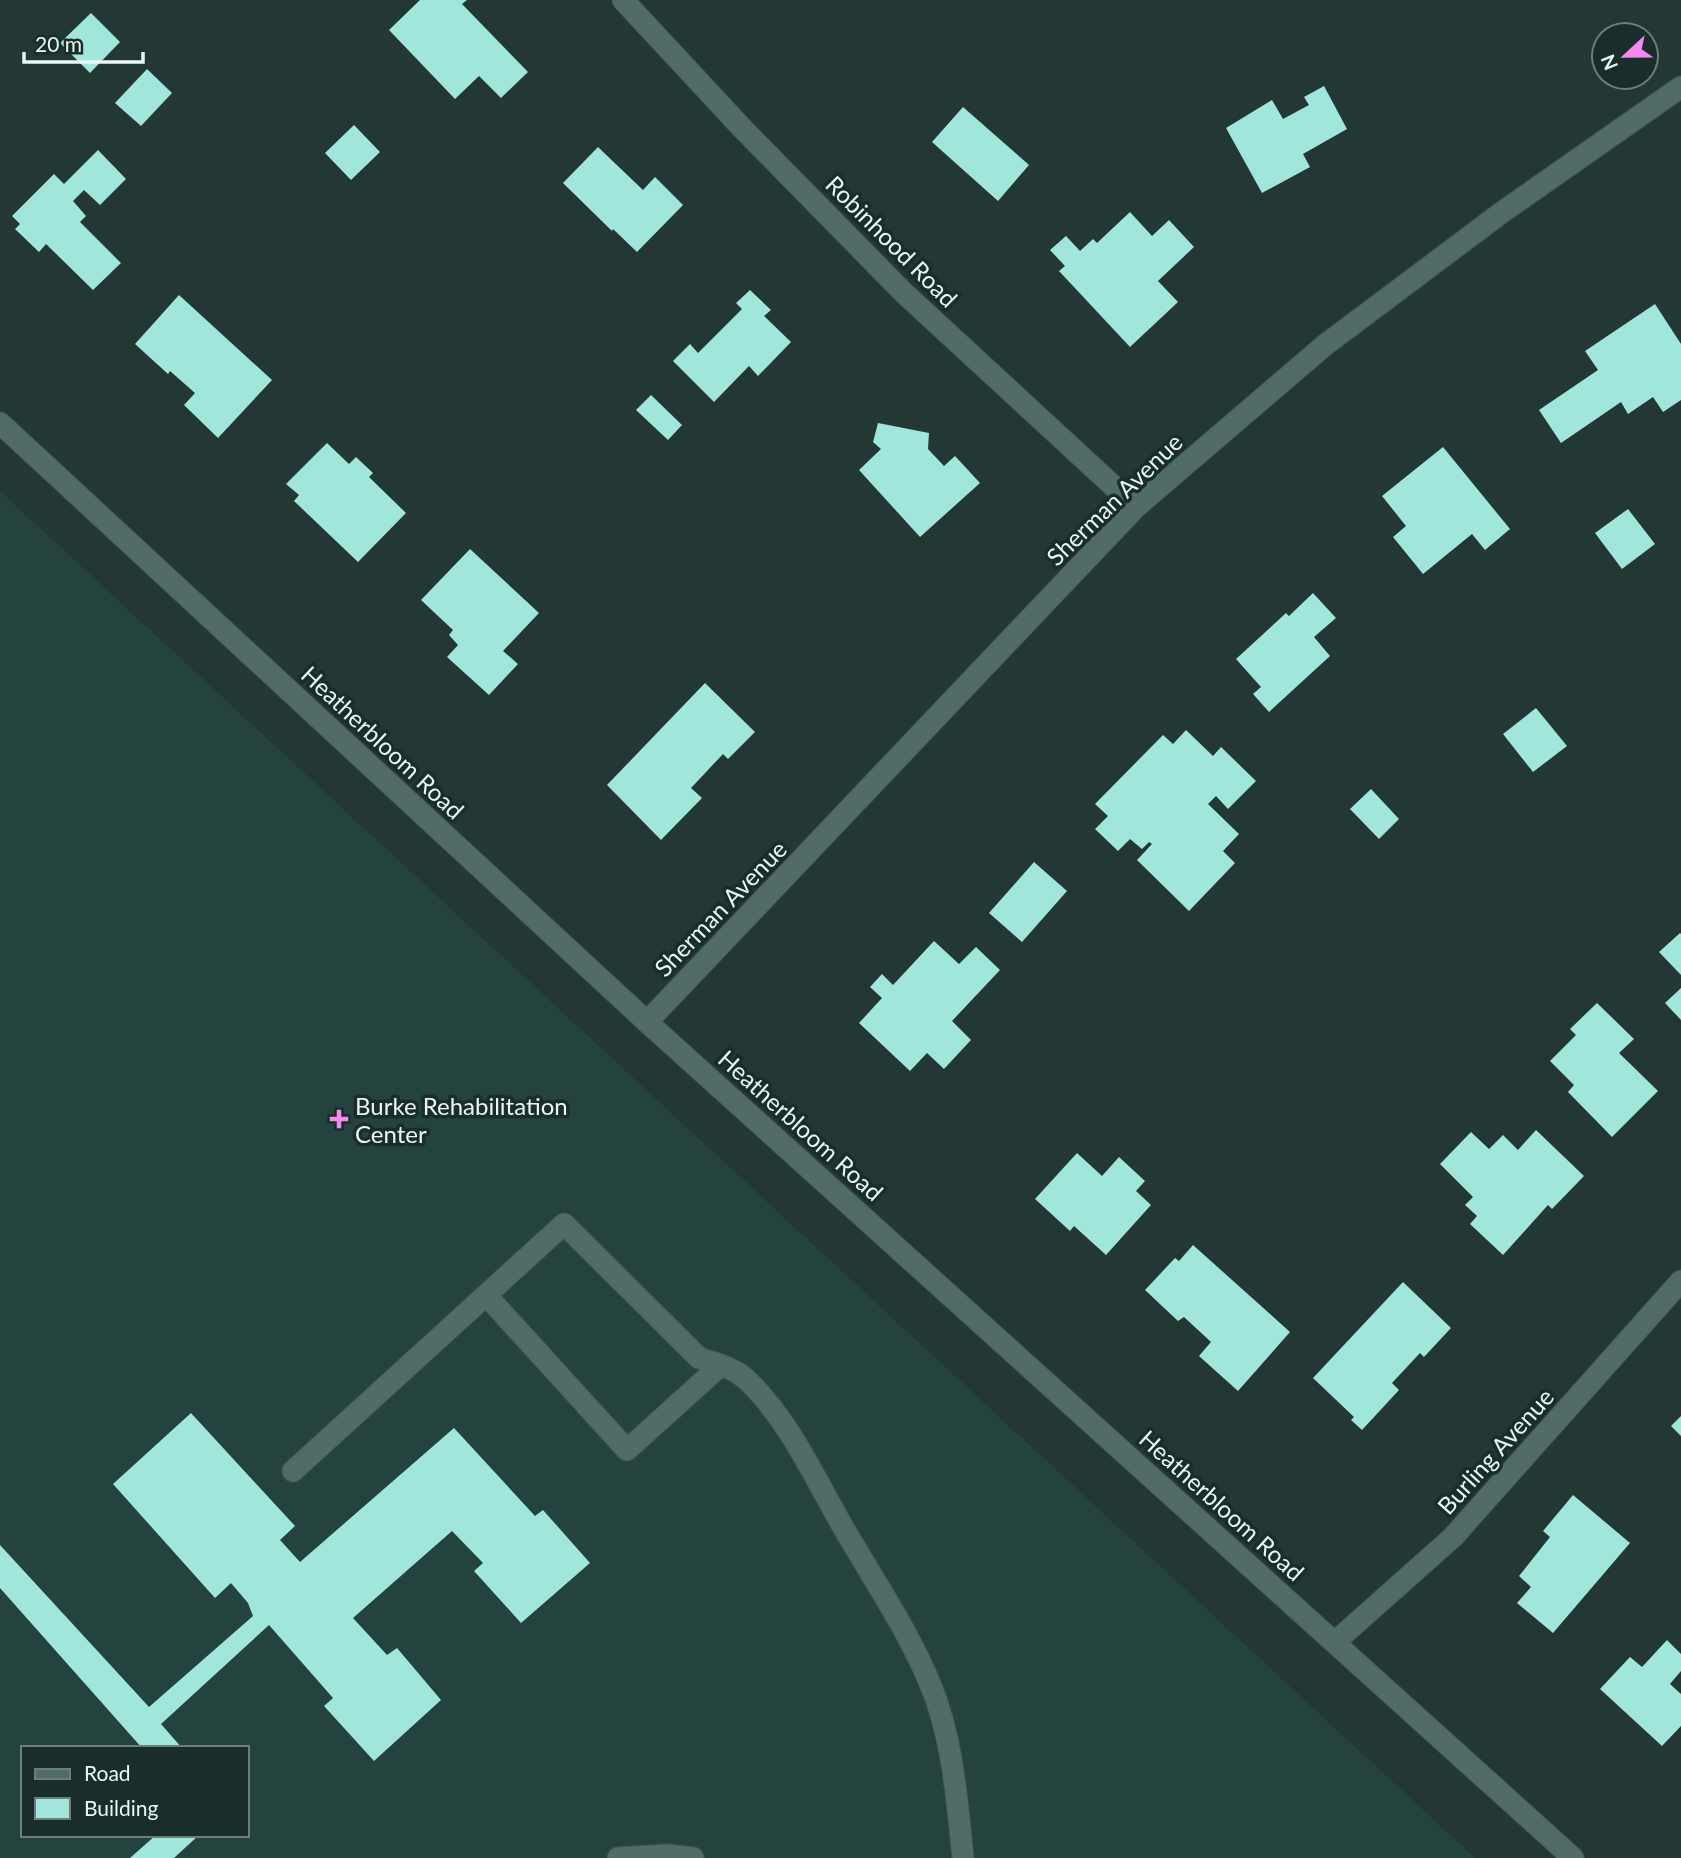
<svg xmlns="http://www.w3.org/2000/svg" width="1681" height="1858" font-family="Lato,sans-serif">
<style>
.built{fill:#25433e;fill-rule:evenodd}
.building{fill:#a1e6da}
.lines{fill:none;stroke-linecap:round;stroke-linejoin:round}
.minor-casing{stroke:#435653;stroke-width:23}
.minor{stroke:#516b67;stroke-width:21}
.poi-dot{fill:#f589ef;stroke:#192d2a;stroke-width:2.5}
.labels{text-anchor:middle;dominant-baseline:central;stroke-width:7;stroke-linejoin:round;paint-order:stroke}
.street-label{font-size:24px;fill:#eaf6f4;stroke:#192d2a}
.poi-label{font-size:24px;fill:#eaf6f4;stroke:#192d2a;text-anchor:start}
</style>
<rect width="100%" height="100%" fill="#233734"/>
<path class="built" d="M 0,491 L 1475,1858 L 0,1858 ZM 23,1748 L 247,1748 L 247,1835 L 23,1835 Z"/>
<g class="building">
<path d="M 420,0 L 467,0 L 462,4 L 528,72 L 501,98 L 479,76 L 455,99 L 389,30 Z"/>
<path d="M 91,13 L 120,42 L 90,73 L 60,43 Z"/>
<path d="M 147,69 L 172,93 L 141,126 L 115,103 Z"/>
<path d="M 1324,86 L 1347,129 L 1303,154 L 1310,167 L 1262,193 L 1226,128 L 1272,100 L 1283,119 L 1309,105 L 1304,97 Z"/>
<path d="M 963,107 L 1029,165 L 998,201 L 932,142 Z"/>
<path d="M 354,125 L 380,152 L 351,180 L 325,153 Z"/>
<path d="M 598,147 L 643,190 L 655,177 L 683,205 L 637,252 L 613,229 L 612,231 L 563,183 Z"/>
<path d="M 98,150 L 126,179 L 100,205 L 84,190 L 73,201 L 86,216 L 80,222 L 121,263 L 93,290 L 46,244 L 39,252 L 15,229 L 20,224 L 12,216 L 54,174 L 64,184 Z"/>
<path d="M 1130,212 L 1152,236 L 1169,220 L 1194,247 L 1158,281 L 1178,302 L 1130,347 L 1059,271 L 1065,266 L 1050,250 L 1066,236 L 1080,251 L 1093,239 L 1097,243 Z"/>
<path d="M 750,290 L 771,310 L 764,316 L 791,342 L 758,376 L 749,366 L 714,402 L 673,361 L 690,344 L 698,353 L 742,309 L 736,303 Z"/>
<path d="M 179,295 L 272,380 L 218,438 L 184,405 L 195,393 L 170,371 L 168,374 L 135,344 Z"/>
<path d="M 1655,304 L 1681,344 L 1681,400 L 1663,412 L 1653,397 L 1628,414 L 1621,402 L 1561,443 L 1539,410 L 1598,370 L 1585,351 Z"/>
<path d="M 651,395 L 682,425 L 668,440 L 636,410 Z"/>
<path d="M 878,423 L 929,433 L 928,449 L 944,466 L 955,456 L 980,483 L 920,537 L 859,470 L 881,449 L 873,442 Z"/>
<path d="M 327,443 L 349,464 L 356,457 L 373,473 L 369,477 L 406,513 L 358,562 L 294,501 L 299,495 L 286,484 Z"/>
<path d="M 1443,447 L 1510,529 L 1485,550 L 1472,534 L 1423,574 L 1393,537 L 1406,526 L 1382,496 Z"/>
<path d="M 1628,509 L 1655,544 L 1622,569 L 1595,533 Z"/>
<path d="M 470,549 L 539,613 L 503,651 L 518,664 L 489,695 L 447,657 L 458,645 L 449,635 L 453,630 L 421,600 Z"/>
<path d="M 1313,593 L 1336,618 L 1314,637 L 1330,656 L 1269,712 L 1253,694 L 1261,687 L 1236,659 L 1286,613 L 1289,616 Z"/>
<path d="M 705,683 L 755,732 L 728,759 L 723,754 L 691,788 L 702,798 L 661,840 L 607,785 Z"/>
<path d="M 1536,708 L 1567,746 L 1533,772 L 1503,734 Z"/>
<path d="M 1186,730 L 1213,756 L 1221,747 L 1256,781 L 1228,809 L 1216,796 L 1208,804 L 1239,834 L 1223,851 L 1235,863 L 1189,911 L 1137,860 L 1152,844 L 1149,842 L 1142,849 L 1130,839 L 1118,851 L 1095,829 L 1108,816 L 1095,804 L 1163,735 L 1173,744 Z"/>
<path d="M 1371,789 L 1399,819 L 1379,839 L 1350,809 Z"/>
<path d="M 1034,862 L 1067,891 L 1022,942 L 989,913 Z"/>
<path d="M 1680,933 L 1681,934 L 1681,975 L 1659,952 Z"/>
<path d="M 934,941 L 959,964 L 976,947 L 1000,970 L 952,1021 L 971,1040 L 944,1069 L 927,1053 L 910,1071 L 859,1023 L 882,998 L 870,987 L 882,974 L 893,985 Z"/>
<path d="M 1681,988 L 1681,1020 L 1665,1003 Z"/>
<path d="M 1597,1003 L 1634,1039 L 1619,1053 L 1658,1091 L 1612,1137 L 1568,1092 L 1574,1085 L 1550,1061 L 1576,1035 L 1570,1029 Z"/>
<path d="M 1536,1130 L 1584,1176 L 1552,1209 L 1548,1205 L 1503,1255 L 1470,1224 L 1477,1216 L 1465,1205 L 1473,1197 L 1440,1164 L 1471,1132 L 1489,1149 L 1503,1135 L 1518,1150 Z"/>
<path d="M 1077,1153 L 1102,1176 L 1119,1157 L 1145,1181 L 1136,1191 L 1151,1205 L 1106,1255 L 1074,1226 L 1070,1231 L 1035,1199 Z"/>
<path d="M 1193,1245 L 1290,1332 L 1238,1391 L 1199,1356 L 1211,1342 L 1184,1317 L 1178,1321 L 1145,1290 L 1175,1258 L 1179,1261 Z"/>
<path d="M 1403,1282 L 1451,1328 L 1424,1357 L 1420,1353 L 1392,1383 L 1399,1390 L 1362,1430 L 1351,1420 L 1354,1417 L 1313,1378 Z"/>
<path d="M 191,1413 L 295,1526 L 280,1540 L 300,1562 L 454,1428 L 535,1516 L 543,1510 L 590,1563 L 521,1623 L 474,1571 L 483,1563 L 452,1531 L 353,1618 L 387,1655 L 397,1648 L 441,1700 L 374,1761 L 324,1706 L 333,1698 L 269,1625 L 161,1724 L 182,1748 L 142,1748 L 0,1588 L 0,1545 L 149,1707 L 253,1616 L 248,1603 L 231,1583 L 215,1598 L 113,1484 Z"/>
<path d="M 1681,1416 L 1681,1436 L 1671,1426 Z"/>
<path d="M 1573,1495 L 1630,1543 L 1553,1633 L 1517,1603 L 1531,1587 L 1519,1576 L 1550,1537 L 1543,1531 Z"/>
<path d="M 1667,1640 L 1681,1654 L 1681,1671 L 1670,1684 L 1681,1694 L 1681,1726 L 1662,1746 L 1600,1689 L 1630,1657 L 1642,1667 Z"/>
<path d="M 156,1835 L 199,1835 L 174,1858 L 130,1858 Z"/>
</g>
<g class="lines">
<g class="minor-casing">
<g id="minor">
<path d="M 623,0 L 742,128 L 904,293 L 1136,507"/>
<path d="M 0,423 L 647,1022 L 1573,1858"/>
<path d="M 647,1022 L 1136,507 L 1325,345 L 1501,213 L 1681,87"/>
<path d="M 486,1295 L 627,1450 L 721,1365"/>
<path d="M 293,1471 L 564,1224 L 699,1358 C 715,1363 735,1368 747,1380 C 790,1421 816,1481 846,1532 C 875,1582 909,1632 931,1686 C 953,1740 957,1800 963,1858"/>
<path d="M 1335,1642 L 1453,1537 L 1681,1281"/>
<path d="M 618,1858 L 667,1855 L 693,1858"/>
</g>
</g>
<use href="#minor" class="minor"/>
</g>
<path class="poi-dot" d="M335.5 1108.5h7v7h7v7h-7v7h-7v-7h-7v-7h7z"/>
<g class="labels">
<g class="street-label">
<text transform="translate(892 241) rotate(45)">Robinhood Road</text>
<text transform="translate(1114 499) rotate(-44)">Sherman Avenue</text>
<text transform="translate(383 742) rotate(43)">Heatherbloom Road</text>
<text transform="translate(720 908) rotate(-46)">Sherman Avenue</text>
<text transform="translate(801 1125) rotate(42)">Heatherbloom Road</text>
<text transform="translate(1495 1451) rotate(-48)">Burling Avenue</text>
<text transform="translate(1222 1505) rotate(42)">Heatherbloom Road</text>
</g>
<g class="poi-label">
<text x="355" y="1105">Burke Rehabilitation<tspan x="355" dy="28">Center</tspan></text>
</g>
</g>
<rect x="21" y="1746" width="228" height="91" fill="#192d2a" stroke="#6d7d7b" stroke-width="2"/>
<rect x="35" y="1769" width="35" height="10" fill="#516b67" stroke="#6d7d7b" stroke-width="2"/>
<text x="84" y="1781" font-size="21" fill="#eaf6f4">Road</text>
<rect x="35" y="1798" width="35" height="21" fill="#a1e6da" stroke="#6d7d7b" stroke-width="2"/>
<text x="84" y="1816" font-size="21" fill="#eaf6f4">Building</text>
<g transform="translate(1625 56) rotate(248)"><circle r="33" fill="#192d2a" stroke="#6d7d7b" stroke-width="2"/>
<path d="M0-5L12 26L0 18L-12 26Z" fill="#f589ef"/>
<text y="-10" font-size="19" font-weight="bold" text-anchor="middle" fill="#eaf6f4">N</text>
</g>
<path d="M24 52v10h119v-10" fill="none" stroke="#eaf6f4" stroke-width="3.5"/>
<text x="35" y="52" font-size="21" fill="#eaf6f4" stroke="#192d2a" stroke-width="5" paint-order="stroke">20 m</text>
</svg>
